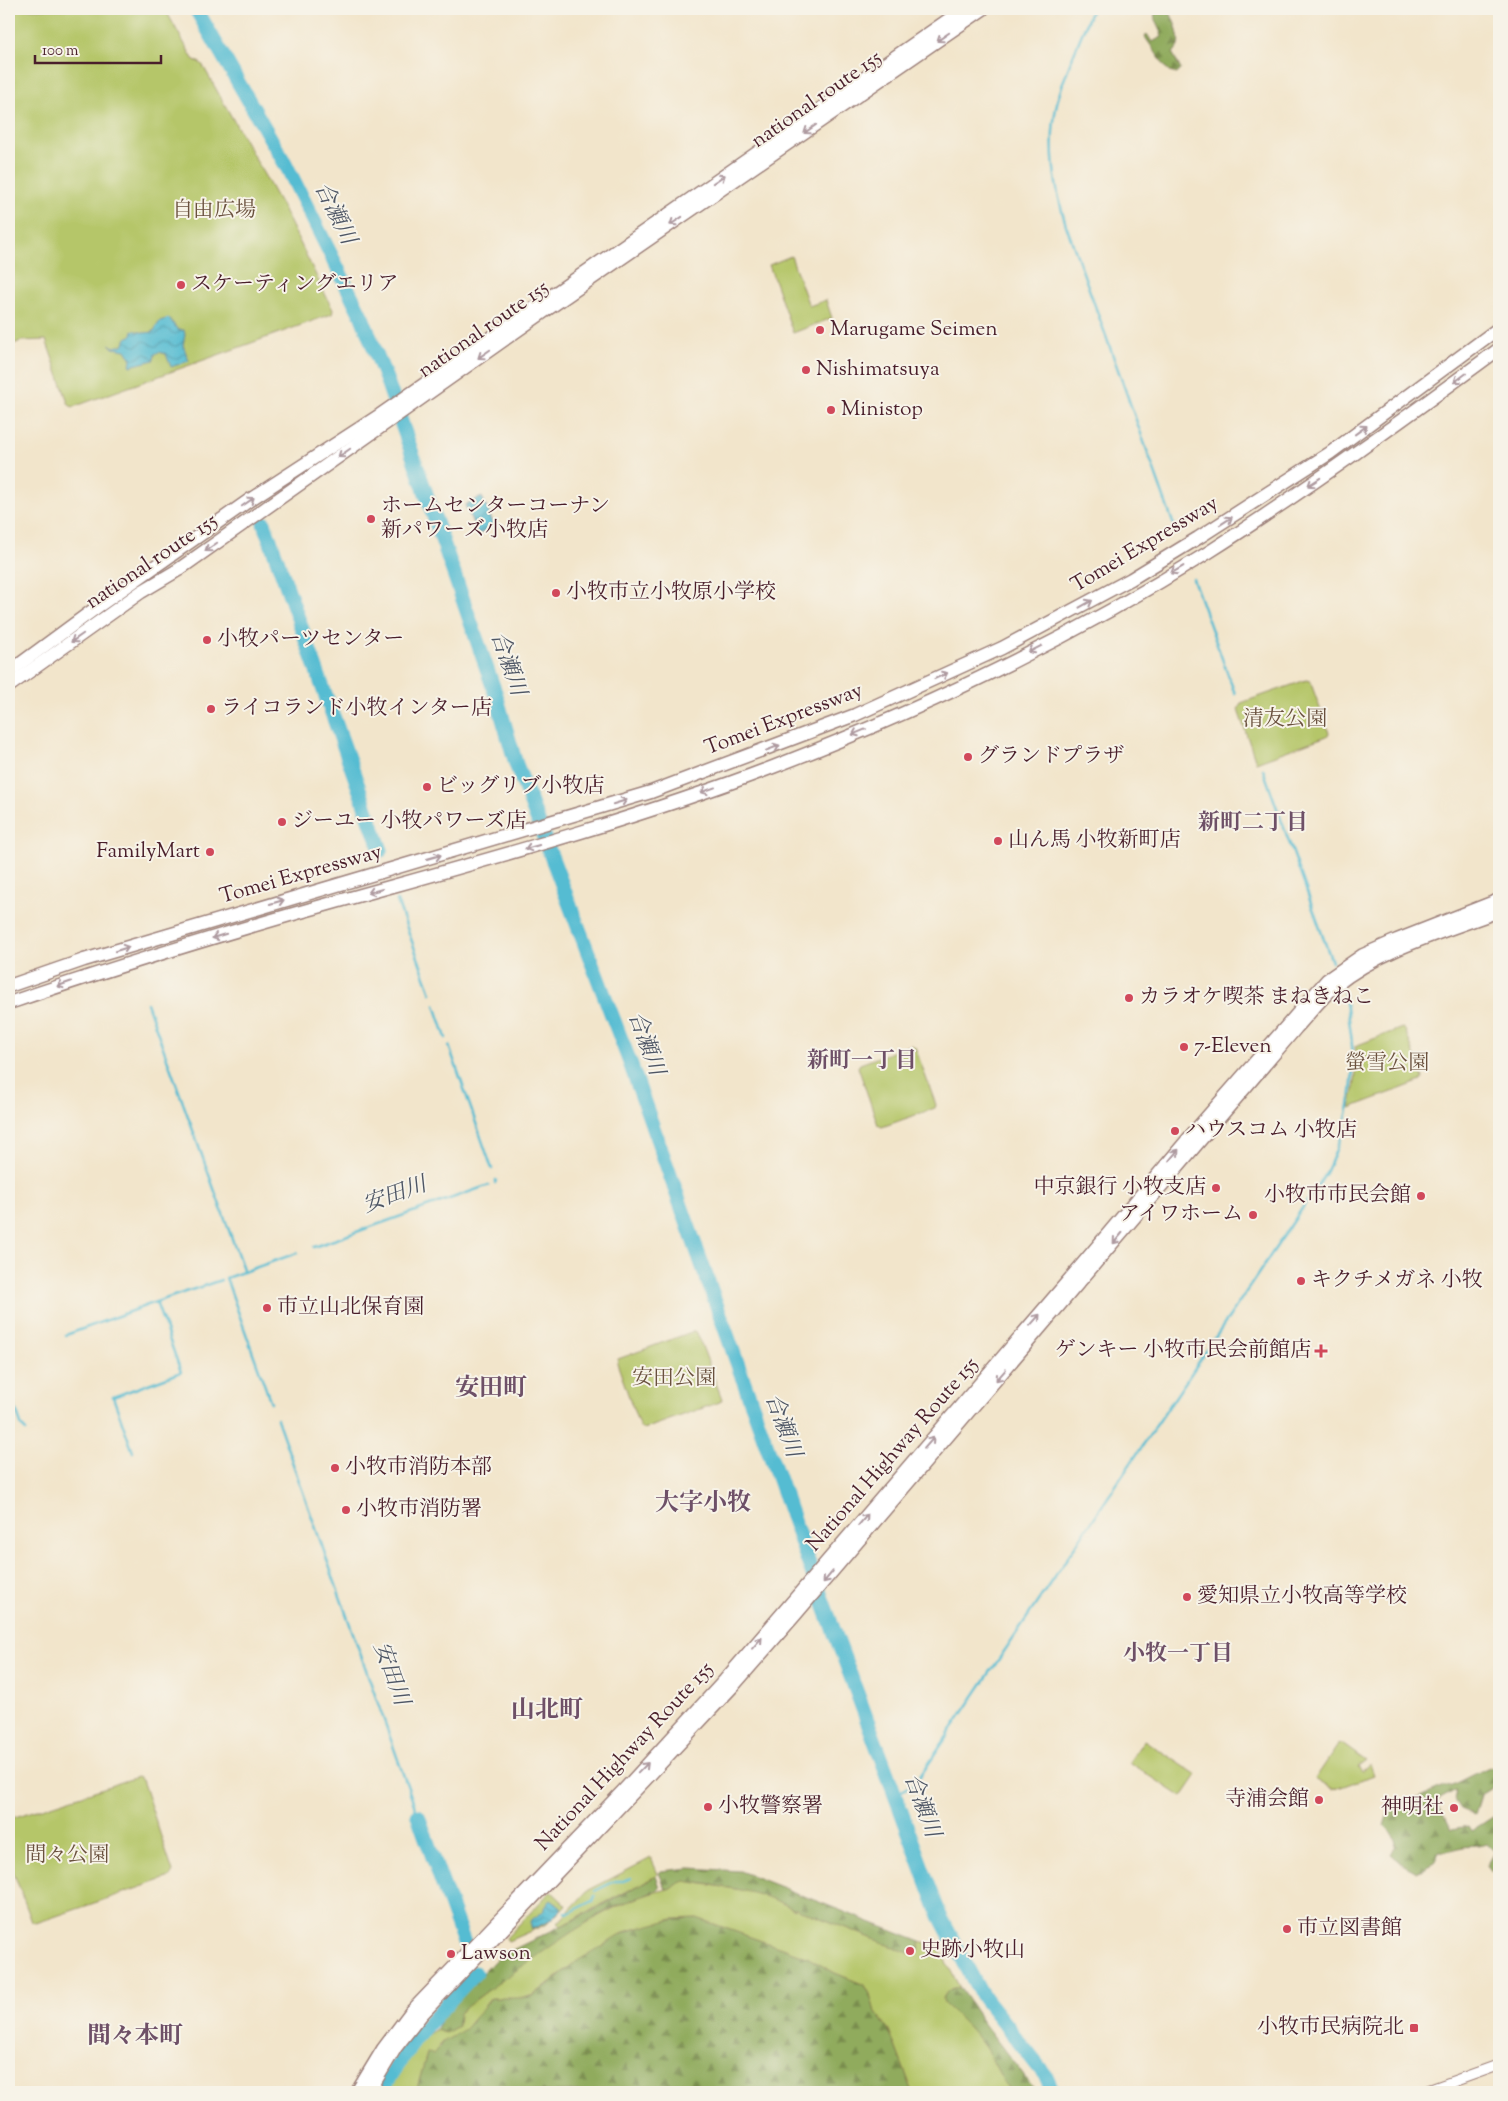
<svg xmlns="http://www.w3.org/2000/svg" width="1508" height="2101" font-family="'Sorts Mill Goudy','Noto Serif JP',serif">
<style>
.forest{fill:url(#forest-firs);stroke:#6d6544}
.green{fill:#b5c669;stroke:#80724a}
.water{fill:url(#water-waves);stroke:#4f6e7e}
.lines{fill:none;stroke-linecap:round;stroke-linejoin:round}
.stream{stroke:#54bcd2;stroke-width:2.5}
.river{stroke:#54bcd2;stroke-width:15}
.secondary-casing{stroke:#9e827b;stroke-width:12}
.highway-casing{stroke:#9e827b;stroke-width:15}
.secondary{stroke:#fff;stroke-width:10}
.highway{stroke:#fff;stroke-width:12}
.oneway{stroke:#ae9aa0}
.poi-dot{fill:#d1495b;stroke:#f7f3e8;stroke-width:2}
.labels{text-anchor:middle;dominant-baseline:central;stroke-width:4;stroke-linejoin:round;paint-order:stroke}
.street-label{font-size:21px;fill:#4a1f2b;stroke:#f7f3e8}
.park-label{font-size:21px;fill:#6a513e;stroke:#f7f3e8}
.poi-label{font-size:21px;fill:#4a1f2b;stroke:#f7f3e8;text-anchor:start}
.water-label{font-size:22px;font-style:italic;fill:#4e5665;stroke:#f7f3e8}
.neighbourhood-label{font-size:22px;font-weight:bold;fill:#6e5067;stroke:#f7f3e8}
.quarter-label{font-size:24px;font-weight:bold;fill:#6e5067;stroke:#f7f3e8}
</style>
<defs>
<pattern id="forest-firs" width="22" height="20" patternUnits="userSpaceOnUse" patternTransform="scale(1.25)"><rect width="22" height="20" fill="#90ab5d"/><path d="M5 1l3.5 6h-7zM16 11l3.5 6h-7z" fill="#788b4d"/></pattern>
<pattern id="water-waves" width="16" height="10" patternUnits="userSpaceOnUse" patternTransform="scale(1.25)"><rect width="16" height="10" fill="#54bcd2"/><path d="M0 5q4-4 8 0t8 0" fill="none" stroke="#4898ab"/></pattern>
</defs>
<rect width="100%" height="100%" fill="#f7f3e8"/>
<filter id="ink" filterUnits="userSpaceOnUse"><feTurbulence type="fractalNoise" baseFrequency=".02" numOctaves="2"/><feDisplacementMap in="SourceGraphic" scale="10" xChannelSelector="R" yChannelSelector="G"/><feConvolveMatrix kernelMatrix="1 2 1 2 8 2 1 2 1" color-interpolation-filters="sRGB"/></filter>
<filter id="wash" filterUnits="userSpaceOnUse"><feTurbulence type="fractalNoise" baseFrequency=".0096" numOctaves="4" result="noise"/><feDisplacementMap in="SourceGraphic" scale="20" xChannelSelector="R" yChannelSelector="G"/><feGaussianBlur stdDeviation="1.12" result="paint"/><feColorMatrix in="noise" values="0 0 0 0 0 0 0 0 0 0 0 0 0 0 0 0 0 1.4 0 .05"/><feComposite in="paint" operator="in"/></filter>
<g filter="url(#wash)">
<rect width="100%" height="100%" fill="#f2e5cb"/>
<g class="forest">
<path d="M 1157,9 L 1168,9 C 1173,17 1181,37 1178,46 C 1177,49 1174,51 1173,54 L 1181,70 L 1177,74 L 1169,72 L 1145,37 L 1147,34 L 1152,42 L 1162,37 C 1160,27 1150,18 1157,9 Z"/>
<path d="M 1499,1764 L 1499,1784 L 1481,1795 L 1475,1815 L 1460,1809 L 1454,1800 L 1456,1790 L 1440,1799 L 1437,1804 L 1443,1812 L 1451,1829 L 1468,1826 L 1471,1831 L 1499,1813 L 1499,1867 L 1492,1873 L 1487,1866 L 1495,1852 L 1487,1844 C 1479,1847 1472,1846 1463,1847 C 1454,1849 1447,1852 1438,1851 L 1434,1863 L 1417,1872 L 1404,1865 L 1391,1854 C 1400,1840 1395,1837 1384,1826 C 1386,1820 1386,1816 1391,1812 C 1399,1806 1446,1784 1453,1785 L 1487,1768 Z"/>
<path d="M 690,1868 L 740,1871 L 921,1942 L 919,1951 L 915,1955 L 911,1954 L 808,1913 L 798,1911 L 796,1908 L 795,1910 C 770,1895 717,1884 687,1882 C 678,1881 673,1890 666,1889 L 659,1873 L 661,1871 Z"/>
<path d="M 656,1876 L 660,1887 L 658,1890 L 612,1908 L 592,1919 L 476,1999 L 458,2017 L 458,2026 L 446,2033 L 435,2030 L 442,2017 L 498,1957 L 594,1910 Z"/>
<path d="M 697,1918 L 807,1957 L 835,1973 L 865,1985 L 870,1994 L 875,2012 L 889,2030 L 913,2092 L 414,2092 L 417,2088 L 427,2053 L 440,2048 L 443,2042 L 472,2022 L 474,2017 L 491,1998 L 530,1997 L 534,1995 C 548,1986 560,1974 573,1964 C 613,1934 648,1919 697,1918 Z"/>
<path d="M 957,1987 L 960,1988 L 982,2021 L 1036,2092 L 1010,2092 C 1002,2080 996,2067 989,2055 C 978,2035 959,2019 944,2004 L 943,2000 L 947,1991 Z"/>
</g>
<g class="green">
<path d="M 9,9 L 165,9 L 193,59 L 202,64 L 285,212 L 333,310 L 332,314 L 73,407 L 69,405 L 46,340 L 21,341 L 9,346 Z"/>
<path d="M 791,256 L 809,306 L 826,300 L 832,318 L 793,333 L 769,265 Z"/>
<path d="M 1306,680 L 1310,681 L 1329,733 L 1327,736 L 1256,762 L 1238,710 L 1241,703 Z"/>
<path d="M 1402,1028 L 1405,1030 L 1423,1078 L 1421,1081 L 1350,1108 C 1355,1087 1358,1067 1355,1046 Z"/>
<path d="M 911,1045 L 915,1047 L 936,1105 L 935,1108 L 882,1127 L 878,1125 L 858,1067 L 860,1064 Z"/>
<path d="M 694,1331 L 697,1333 L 722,1399 L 720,1402 L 644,1429 L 640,1428 L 617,1363 L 618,1359 Z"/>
<path d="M 1144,1740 L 1197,1775 L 1182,1797 L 1129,1762 Z"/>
<path d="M 1342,1744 L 1366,1761 L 1358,1767 L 1362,1772 L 1370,1766 L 1374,1775 L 1333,1790 L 1315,1779 L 1338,1745 Z"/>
<path d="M 137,1777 L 142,1780 L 173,1872 L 170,1877 L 36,1923 L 32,1922 L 9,1860 L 9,1819 Z"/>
<path d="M 651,1858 L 658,1874 L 656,1876 L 561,1926 L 558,1923 L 587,1891 Z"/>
<path d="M 685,1881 C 723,1888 760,1889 795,1910 L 796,1908 L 799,1911 L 808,1913 L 911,1954 L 915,1955 L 919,1951 L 921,1942 L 931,1946 L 937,1945 L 960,1988 C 951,1986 945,1992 943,2000 L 944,2004 C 960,2018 978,2035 989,2054 C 996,2067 1002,2080 1010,2092 L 913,2092 L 889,2030 L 875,2012 L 870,1994 L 865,1985 L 835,1973 L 807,1957 L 697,1918 L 673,1919 L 627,1931 L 574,1963 L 534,1995 L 523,1998 L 491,1998 L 465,2029 L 443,2042 L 433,2054 L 427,2053 L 417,2088 L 414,2092 L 386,2092 C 399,2072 412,2041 435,2030 L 446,2033 L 458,2026 L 459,2013 C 483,1993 508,1976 533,1959 C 575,1929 617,1900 668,1889 C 673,1888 679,1883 685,1881 Z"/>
<path d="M 551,1891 L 566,1905 L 547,1924 L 508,1941 L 506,1938 Z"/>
</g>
<g class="water">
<path d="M 169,318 L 178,330 L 184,330 L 185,335 L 183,345 L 189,361 L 171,367 L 166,354 L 159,352 L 155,354 L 154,360 L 130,366 L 131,358 L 126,350 L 113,348 L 109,344 L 114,347 L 123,345 L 126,338 L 132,335 L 133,330 L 145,333 L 153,332 L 160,321 Z"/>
<path d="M 482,497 L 494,525 L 478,535 L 465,505 Z"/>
<path d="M 551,1900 L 562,1908 L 550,1921 L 532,1929 C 527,1917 538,1918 544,1910 C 546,1906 547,1904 551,1900 Z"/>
</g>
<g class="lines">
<g class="stream">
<path d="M 1092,9 C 1080,40 1065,71 1057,103 C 1048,143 1054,186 1066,225 L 1177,534"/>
<path d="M 1193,579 L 1235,694"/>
<path d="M 1263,769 L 1332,962"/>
<path d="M 397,901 L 431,993"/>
<path d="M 147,1003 L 244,1272"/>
<path d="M 435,1005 L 446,1038"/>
<path d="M 449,1046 L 492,1169"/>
<path d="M 495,1183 L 496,1180"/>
<path d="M 314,1247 L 489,1185"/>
<path d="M 66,1335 L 156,1302"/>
<path d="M 9,1390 L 22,1427 L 26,1431"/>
<path d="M 271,1403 L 226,1278 L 297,1253"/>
<path d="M 277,1419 L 418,1816"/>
<path d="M 133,1452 L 113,1397 L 181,1372 L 156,1302 L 221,1280"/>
<path d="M 894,1795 L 915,1784 L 1326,1173 C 1356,1110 1359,1060 1344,993"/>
<path d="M 595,1891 L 615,1881 L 623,1881 L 631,1878"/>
<path d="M 565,1912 L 569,1913 L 593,1901 L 595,1896"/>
</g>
<g class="river">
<path d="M 196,9 L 287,167 L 362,317 L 388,384 L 496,695 L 516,764 L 629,1060 L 809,1564 L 940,1916 L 981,1994 L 1046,2076 L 1053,2092"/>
<path d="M 264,523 L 381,850"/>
<path d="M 418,1816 L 464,1943"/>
<path d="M 381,2092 L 398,2064 L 423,2029 L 475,1973"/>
</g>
</g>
</g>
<g filter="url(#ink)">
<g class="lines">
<g class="secondary-casing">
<path id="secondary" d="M 1424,2092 L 1499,2065"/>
</g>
<g class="highway-casing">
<g id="highway">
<path d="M 9,672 L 100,605 L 251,499 L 380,415 L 964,9"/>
<path d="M 9,686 L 141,592 L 178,570 L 549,308 L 983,9"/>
<path d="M 9,986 L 84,960 L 651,792 L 855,715 L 1002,648 L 1131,579 L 1198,538 L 1330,453 L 1499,328"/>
<path d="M 9,1003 C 97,973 187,945 276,919 C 443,871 611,829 773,767 C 924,709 1072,638 1209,552 C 1309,488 1404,419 1499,349"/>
<path d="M 357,2092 L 383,2049 L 410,2013 L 623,1791 L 725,1680 L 1069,1280 L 1199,1126 L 1327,980 L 1363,955 L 1397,940 L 1499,900"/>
<path d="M 369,2092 L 396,2047 L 422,2014 L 644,1781 L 733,1686 L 795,1615 L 1296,1028 C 1309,1014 1321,998 1335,986 C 1380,949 1446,931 1499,911"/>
</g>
</g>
<use href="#secondary" class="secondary"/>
<use href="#highway" class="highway"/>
</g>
<defs><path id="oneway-shaft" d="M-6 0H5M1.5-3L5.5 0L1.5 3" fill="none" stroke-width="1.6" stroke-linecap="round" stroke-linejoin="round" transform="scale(1.25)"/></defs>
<g class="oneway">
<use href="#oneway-shaft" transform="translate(943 37) rotate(145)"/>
<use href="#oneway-shaft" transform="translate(810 129) rotate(145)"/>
<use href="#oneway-shaft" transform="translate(719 179) rotate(-34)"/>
<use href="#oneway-shaft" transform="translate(676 221) rotate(146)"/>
<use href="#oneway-shaft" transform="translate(484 354) rotate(145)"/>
<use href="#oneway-shaft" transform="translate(1460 378) rotate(143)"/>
<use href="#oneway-shaft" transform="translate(1361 430) rotate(-36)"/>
<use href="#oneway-shaft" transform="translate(344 453) rotate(145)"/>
<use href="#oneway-shaft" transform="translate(1314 482) rotate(147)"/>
<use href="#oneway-shaft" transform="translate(248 502) rotate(-35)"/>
<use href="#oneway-shaft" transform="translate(1226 521) rotate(-33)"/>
<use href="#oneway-shaft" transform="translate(211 547) rotate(145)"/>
<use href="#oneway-shaft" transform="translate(1177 570) rotate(149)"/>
<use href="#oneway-shaft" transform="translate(1086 604) rotate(-29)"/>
<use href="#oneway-shaft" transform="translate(77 638) rotate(145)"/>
<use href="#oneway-shaft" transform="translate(1035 649) rotate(153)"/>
<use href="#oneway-shaft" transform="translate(941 676) rotate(-25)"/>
<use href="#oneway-shaft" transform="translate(859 732) rotate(157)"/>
<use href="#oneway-shaft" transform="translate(773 748) rotate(-21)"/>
<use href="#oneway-shaft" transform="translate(708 790) rotate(160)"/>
<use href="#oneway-shaft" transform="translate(620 802) rotate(-17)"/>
<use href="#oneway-shaft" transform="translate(532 847) rotate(164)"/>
<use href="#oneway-shaft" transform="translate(434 857) rotate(-16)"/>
<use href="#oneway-shaft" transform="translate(375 891) rotate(164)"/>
<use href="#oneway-shaft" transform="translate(277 902) rotate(-16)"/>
<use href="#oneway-shaft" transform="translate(219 936) rotate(163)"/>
<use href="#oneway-shaft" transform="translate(122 949) rotate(-17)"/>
<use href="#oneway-shaft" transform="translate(64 984) rotate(161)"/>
<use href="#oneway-shaft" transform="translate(1174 1155) rotate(-50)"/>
<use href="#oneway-shaft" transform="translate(1118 1238) rotate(130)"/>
<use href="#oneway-shaft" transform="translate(1035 1320) rotate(-49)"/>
<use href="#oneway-shaft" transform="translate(1001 1375) rotate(131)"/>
<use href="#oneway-shaft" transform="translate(929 1443) rotate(-49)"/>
<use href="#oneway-shaft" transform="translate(863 1520) rotate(-50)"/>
<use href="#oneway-shaft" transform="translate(828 1577) rotate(130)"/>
<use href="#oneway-shaft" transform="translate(757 1643) rotate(-49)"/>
<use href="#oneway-shaft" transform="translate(643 1768) rotate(-46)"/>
</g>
</g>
<g class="poi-dot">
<circle cx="181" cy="285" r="5"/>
<circle cx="820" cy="330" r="5"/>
<circle cx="806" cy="370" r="5"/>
<circle cx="831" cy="410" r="5"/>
<circle cx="371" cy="519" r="5"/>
<circle cx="556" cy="593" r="5"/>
<circle cx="207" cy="640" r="5"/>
<circle cx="211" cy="709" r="5"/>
<circle cx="968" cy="757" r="5"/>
<circle cx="427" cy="787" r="5"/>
<circle cx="282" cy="822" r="5"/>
<circle cx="998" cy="841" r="5"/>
<circle cx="210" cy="852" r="5"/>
<circle cx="1129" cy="998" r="5"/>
<circle cx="1184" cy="1047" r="5"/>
<circle cx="1175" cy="1131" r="5"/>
<circle cx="1216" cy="1188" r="5"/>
<circle cx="1421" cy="1196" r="5"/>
<circle cx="1253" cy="1215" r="5"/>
<circle cx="1301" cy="1281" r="5"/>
<circle cx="267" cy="1308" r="5"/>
<path d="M1318.5 1343.5h5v5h5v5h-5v5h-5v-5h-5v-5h5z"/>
<circle cx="335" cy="1468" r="5"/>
<circle cx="346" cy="1510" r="5"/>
<circle cx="1187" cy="1597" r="5"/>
<circle cx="1319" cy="1800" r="5"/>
<circle cx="708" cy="1807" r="5"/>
<circle cx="1454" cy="1808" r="5"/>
<circle cx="1287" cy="1929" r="5"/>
<circle cx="910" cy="1951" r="5"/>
<circle cx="451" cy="1954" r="5"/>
<rect x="1409" y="2023" width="10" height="10" rx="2.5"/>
</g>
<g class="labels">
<g class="street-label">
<text transform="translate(817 100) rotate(-35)">national route 155</text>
<text transform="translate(484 330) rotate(-35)">national route 155</text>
<text transform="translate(1145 545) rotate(-31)">Tomei Expressway</text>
<text transform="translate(152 562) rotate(-34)">national route 155</text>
<text transform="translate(784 720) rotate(-21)">Tomei Expressway</text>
<text transform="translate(301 875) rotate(-16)">Tomei Expressway</text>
<text transform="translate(893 1455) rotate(-49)">National Highway Route 155</text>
<text transform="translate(625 1757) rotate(-47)">National Highway Route 155</text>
</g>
<g class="park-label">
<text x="214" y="211">自由広場</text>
<text x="1285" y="720">清友公園</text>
<text x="1387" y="1064">螢雪公園</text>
<text x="674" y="1379">安田公園</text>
<text x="67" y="1856">間々公園</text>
</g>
<g class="poi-label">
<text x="191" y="285">スケーティングエリア</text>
<text x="830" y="330">Marugame Seimen</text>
<text x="816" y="370">Nishimatsuya</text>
<text x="841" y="410">Ministop</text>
<text x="381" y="507">ホームセンターコーナン<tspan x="381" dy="24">新パワーズ小牧店</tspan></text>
<text x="566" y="593">小牧市立小牧原小学校</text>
<text x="217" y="640">小牧パーツセンター</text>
<text x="221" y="709">ライコランド小牧インター店</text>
<text x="978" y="757">グランドプラザ</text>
<text x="437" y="787">ビッグリブ小牧店</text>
<text x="292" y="822">ジーユー 小牧パワーズ店</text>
<text x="1008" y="841">山ん馬 小牧新町店</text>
<text x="200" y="852" text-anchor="end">FamilyMart</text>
<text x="1139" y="998">カラオケ喫茶 まねきねこ</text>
<text x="1194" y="1047">7-Eleven</text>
<text x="1185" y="1131">ハウスコム 小牧店</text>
<text x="1206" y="1188" text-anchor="end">中京銀行 小牧支店</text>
<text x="1411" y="1196" text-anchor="end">小牧市市民会館</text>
<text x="1243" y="1215" text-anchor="end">アイワホーム</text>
<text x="1311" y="1281">キクチメガネ 小牧</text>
<text x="277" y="1308">市立山北保育園</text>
<text x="1311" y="1351" text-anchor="end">ゲンキー 小牧市民会前館店</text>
<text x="345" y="1468">小牧市消防本部</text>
<text x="356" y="1510">小牧市消防署</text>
<text x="1197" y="1597">愛知県立小牧高等学校</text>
<text x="1309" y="1800" text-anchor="end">寺浦会館</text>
<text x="718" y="1807">小牧警察署</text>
<text x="1444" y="1808" text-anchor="end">神明社</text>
<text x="1297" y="1929">市立図書館</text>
<text x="920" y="1951">史跡小牧山</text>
<text x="461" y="1954">Lawson</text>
<text x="1404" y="2028" text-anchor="end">小牧市民病院北</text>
</g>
<g class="water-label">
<text transform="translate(334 214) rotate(64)">合瀬川</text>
<text transform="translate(507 664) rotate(71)">合瀬川</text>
<text transform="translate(645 1044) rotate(70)">合瀬川</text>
<text transform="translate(395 1196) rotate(-20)">安田川</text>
<text transform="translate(782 1426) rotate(70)">合瀬川</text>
<text transform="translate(390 1674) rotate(70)">安田川</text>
<text transform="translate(921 1806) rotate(70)">合瀬川</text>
</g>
<g class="neighbourhood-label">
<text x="1253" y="824">新町二丁目</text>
<text x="862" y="1062">新町一丁目</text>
<text x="1178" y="1655">小牧一丁目</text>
</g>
<g class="quarter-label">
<text x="491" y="1389">安田町</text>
<text x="703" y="1504">大字小牧</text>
<text x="547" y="1711">山北町</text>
<text x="135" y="2037">間々本町</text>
</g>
</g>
<rect width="1508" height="2101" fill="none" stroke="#f7f3e8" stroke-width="30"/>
<path d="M35 55v8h126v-8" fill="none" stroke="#4a1f2b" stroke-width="2.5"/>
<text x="42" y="55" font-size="15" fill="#4a1f2b" stroke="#f7f3e8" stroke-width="4" paint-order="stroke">100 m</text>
</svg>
